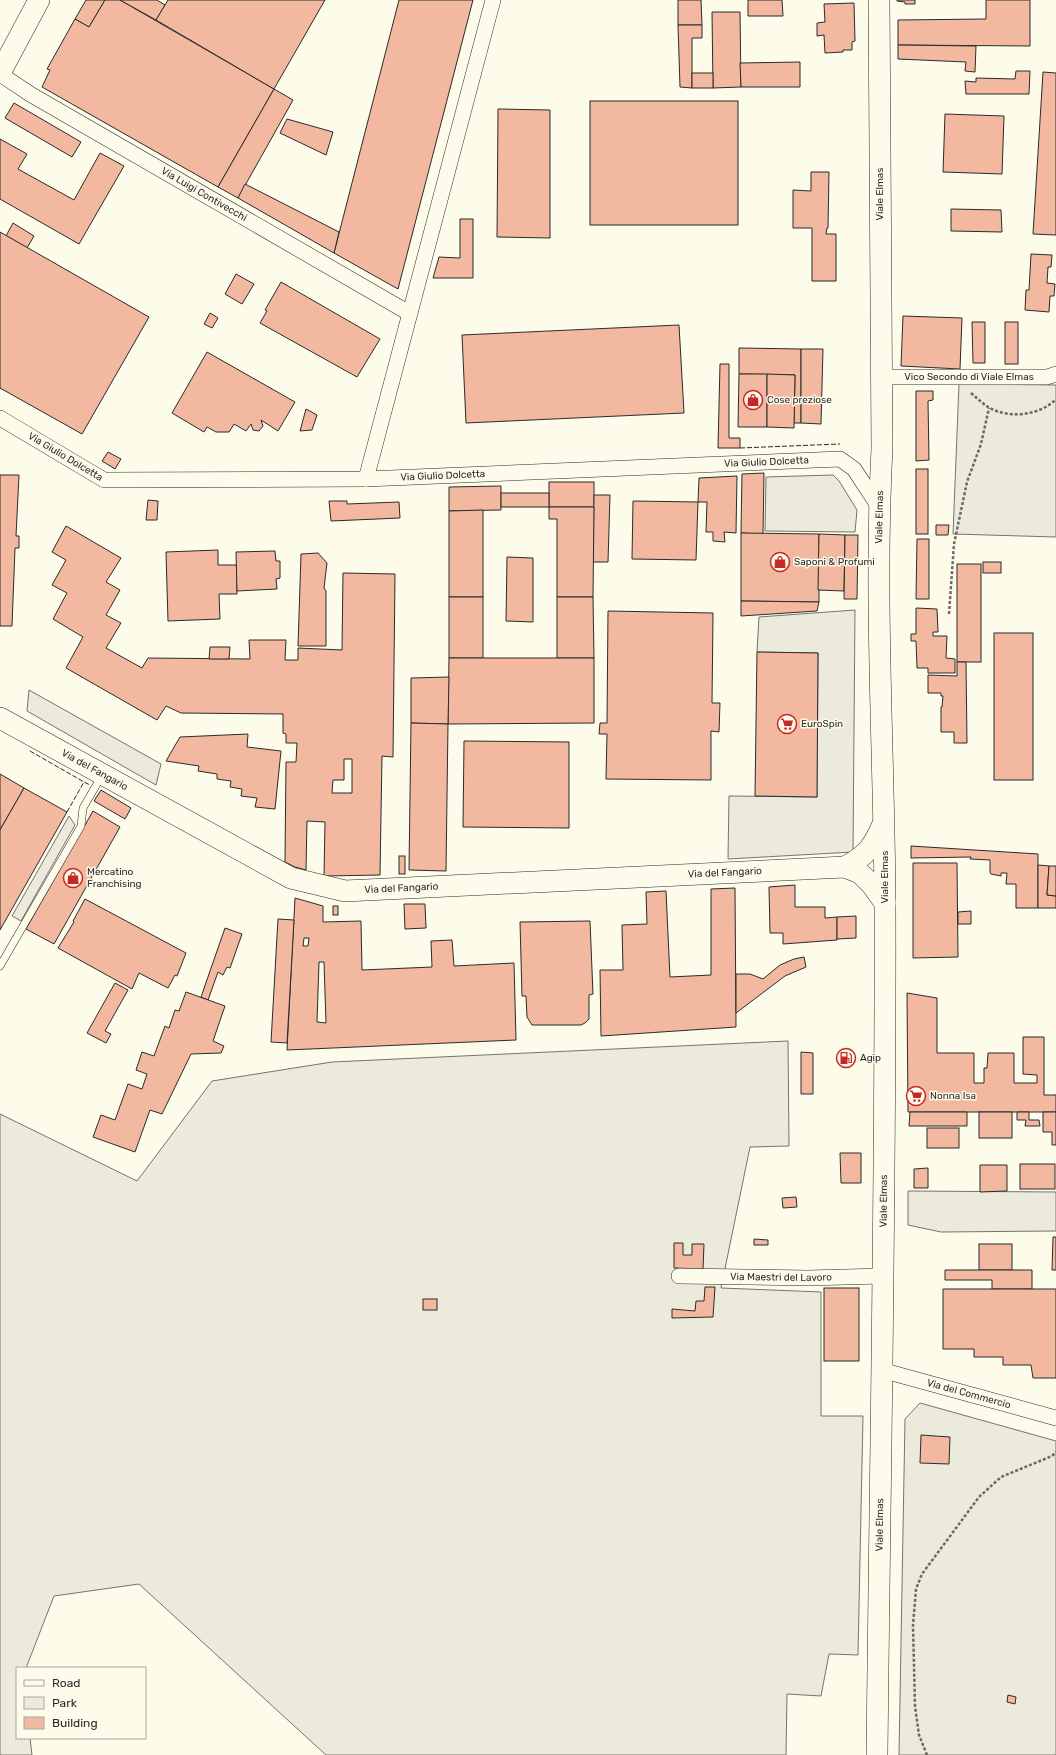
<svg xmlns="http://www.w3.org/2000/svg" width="1056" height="1755" font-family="Rubik,sans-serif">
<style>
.green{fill:#ecebdb;stroke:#74746e}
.parking{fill:#eceadb;stroke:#74746e}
.building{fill:#f2b8a0;stroke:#2b2b2b;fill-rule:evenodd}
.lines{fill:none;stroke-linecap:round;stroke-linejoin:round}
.service-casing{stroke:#2b2b2b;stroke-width:8}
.minor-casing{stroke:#2b2b2b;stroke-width:16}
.secondary-casing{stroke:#2b2b2b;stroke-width:22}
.path{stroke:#6a6964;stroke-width:2.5;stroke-dasharray:3 2;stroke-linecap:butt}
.service{stroke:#fdfbea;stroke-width:7}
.minor{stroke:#fdfbea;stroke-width:15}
.secondary{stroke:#fdfbea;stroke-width:21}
.fence{stroke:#2b2b2b;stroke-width:1;stroke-dasharray:5 2;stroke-linecap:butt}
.labels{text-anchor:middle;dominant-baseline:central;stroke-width:3;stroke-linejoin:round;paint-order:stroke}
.street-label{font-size:10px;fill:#2b2b2b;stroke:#fdfbea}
.poi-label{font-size:10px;fill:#2b2b2b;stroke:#fdfbea;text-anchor:start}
</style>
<rect width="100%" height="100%" fill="#fdfbea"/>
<g class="green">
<path d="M 959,384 L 1056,385 L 1056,537 L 953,534 Z"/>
<path d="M 788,1041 L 789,1146 L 750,1147 L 721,1288 L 821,1292 L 821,1416 L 863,1416 L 858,1655 L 829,1654 L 821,1696 L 787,1694 L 786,1755 L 326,1755 L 139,1584 L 54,1596 L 26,1668 L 17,1668 L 17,1738 L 30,1738 L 32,1755 L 0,1755 L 0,1114 L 137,1181 L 212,1081 L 332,1062 Z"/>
<path d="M 920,1403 L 1056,1441 L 1056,1755 L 899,1755 L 905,1419 Z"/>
</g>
<g class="parking">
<path d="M 833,475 L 839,481 L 857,510 L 855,532 L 765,531 L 766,477 Z"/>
<path d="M 855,610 L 853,852 L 728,859 L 729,796 L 817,797 L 818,653 L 757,652 L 759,617 Z"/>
<path d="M 29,690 L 161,764 L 156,785 L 27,711 Z"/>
<path d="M 69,816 L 75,825 L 21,921 L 12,916 Z"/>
<path d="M 908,1191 L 1056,1192 L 1056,1231 L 941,1232 L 908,1225 Z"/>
</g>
<g class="building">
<path d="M 86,0 L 105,0 L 89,27 L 75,19 Z"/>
<path d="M 105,0 L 120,0 L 274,89 L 218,187 L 42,87 L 50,70 L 47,69 L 75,19 L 89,27 Z"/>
<path d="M 120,0 L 157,0 L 165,5 L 156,20 Z"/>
<path d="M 168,0 L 325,0 L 274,89 L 156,20 Z"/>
<path d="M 399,0 L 473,0 L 398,289 L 334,253 Z"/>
<path d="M 678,0 L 701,0 L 702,25 L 678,25 Z"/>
<path d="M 748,0 L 782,0 L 783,16 L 748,16 Z"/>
<path d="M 897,0 L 915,0 L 915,4 L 905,4 L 905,2 L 897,1 Z"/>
<path d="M 986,0 L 1030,0 L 1030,46 L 898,45 L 898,20 L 986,19 Z"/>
<path d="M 854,3 L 855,41 L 852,42 L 852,50 L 843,50 L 843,52 L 825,53 L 824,35 L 817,36 L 817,23 L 825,22 L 824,4 Z"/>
<path d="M 712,12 L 740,12 L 741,87 L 713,88 Z"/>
<path d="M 678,25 L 702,25 L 702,38 L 692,38 L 692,88 L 680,87 Z"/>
<path d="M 898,45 L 976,46 L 975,72 L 965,71 L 966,62 L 898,59 Z"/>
<path d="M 800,62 L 800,87 L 741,87 L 740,63 Z"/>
<path d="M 1016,71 L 1030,71 L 1029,94 L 966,94 L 965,81 L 976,82 L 976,78 L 1015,79 Z"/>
<path d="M 1043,72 L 1056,73 L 1056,235 L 1033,234 Z"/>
<rect x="692" y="73" width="21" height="15"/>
<path d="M 274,89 L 293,100 L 238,198 L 218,187 Z"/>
<rect x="590" y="101" width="148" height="124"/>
<path d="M 14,103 L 81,142 L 72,157 L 5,118 Z"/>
<path d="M 498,109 L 550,110 L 550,238 L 497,237 Z"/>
<path d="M 945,114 L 1004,116 L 1002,174 L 943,172 Z"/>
<path d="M 287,119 L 333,132 L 326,155 L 280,133 Z"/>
<path d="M 0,139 L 27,154 L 18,169 L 74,200 L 100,153 L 124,166 L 79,244 L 0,199 Z"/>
<path d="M 811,172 L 829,172 L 828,228 L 827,228 L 826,234 L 836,234 L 836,281 L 812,281 L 812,228 L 793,228 L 793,190 L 811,191 Z"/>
<path d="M 245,184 L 339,232 L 334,253 L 238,198 Z"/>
<path d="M 951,209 L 1001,210 L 1002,232 L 951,231 Z"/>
<path d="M 460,219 L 473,219 L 473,278 L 433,278 L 439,257 L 460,258 Z"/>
<path d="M 13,223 L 34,236 L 27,248 L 6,236 Z"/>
<path d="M 0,232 L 149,317 L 82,434 L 0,388 Z"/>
<path d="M 1031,254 L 1052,255 L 1051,267 L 1048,267 L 1047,283 L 1055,284 L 1054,296 L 1050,296 L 1049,312 L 1025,310 L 1026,290 L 1029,290 Z"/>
<path d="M 236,274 L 254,284 L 242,304 L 225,294 Z"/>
<path d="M 281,282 L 380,339 L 357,377 L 260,323 L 267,311 L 265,310 Z"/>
<path d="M 210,313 L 218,318 L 212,328 L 204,324 Z"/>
<path d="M 903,316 L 962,318 L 960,369 L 901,366 Z"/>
<path d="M 972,322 L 985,322 L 985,363 L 973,363 Z"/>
<rect x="1005" y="322" width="13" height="42"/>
<path d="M 679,325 L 684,413 L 466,423 L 462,335 Z"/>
<path d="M 739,348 L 801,349 L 801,423 L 794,423 L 795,375 L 739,374 Z"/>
<path d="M 801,349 L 823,349 L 821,424 L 801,423 Z"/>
<path d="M 207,352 L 295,402 L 278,431 L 261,420 L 263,426 L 259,431 L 253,430 L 251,424 L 246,431 L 234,424 L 229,432 L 216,432 L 207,427 L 204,432 L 172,413 Z"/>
<path d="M 720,364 L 729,364 L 729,438 L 740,438 L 740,448 L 718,448 Z"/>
<path d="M 739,374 L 767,374 L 767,427 L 738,427 Z"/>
<path d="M 767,374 L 795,375 L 794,428 L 767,427 Z"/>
<path d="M 916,391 L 933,391 L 933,400 L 928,401 L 929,460 L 916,461 Z"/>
<path d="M 306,409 L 317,415 L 312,430 L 300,431 Z"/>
<path d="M 108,452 L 121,459 L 115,469 L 102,461 Z"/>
<rect x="916" y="469" width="12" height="65"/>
<path d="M 764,473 L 763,534 L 741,533 L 742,474 Z"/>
<path d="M 0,475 L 19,475 L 16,536 L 19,536 L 19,548 L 15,548 L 12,626 L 0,626 Z"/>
<path d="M 737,476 L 736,533 L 724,532 L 725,542 L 713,541 L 713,532 L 706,532 L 707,502 L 698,502 L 699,478 Z"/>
<rect x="549" y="482" width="45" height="25"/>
<path d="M 501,486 L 501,510 L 449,511 L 449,487 Z"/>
<rect x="501" y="493" width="48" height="14"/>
<path d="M 594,495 L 610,495 L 608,562 L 593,562 Z"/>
<path d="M 148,500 L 158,501 L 157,520 L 146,520 Z"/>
<path d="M 329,501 L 347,501 L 347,504 L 399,502 L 400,518 L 331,521 Z"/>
<path d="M 633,501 L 698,502 L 696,560 L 632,559 Z"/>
<path d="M 549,507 L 594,507 L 593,597 L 557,597 L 557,519 L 549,519 Z"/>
<path d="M 483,510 L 483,597 L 449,597 L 449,511 Z"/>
<path d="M 936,525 L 949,525 L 948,535 L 936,535 Z"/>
<path d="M 66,526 L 121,558 L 106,582 L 120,590 L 106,615 L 121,623 L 106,648 L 142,668 L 148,658 L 250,659 L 249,640 L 286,640 L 285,660 L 298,660 L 298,648 L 342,650 L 343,573 L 395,574 L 393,757 L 382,756 L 380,875 L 324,876 L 325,822 L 307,821 L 306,870 L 295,867 L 285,862 L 286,762 L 296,762 L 297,743 L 286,743 L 286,734 L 283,733 L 283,714 L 181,713 L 166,706 L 157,720 L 66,668 L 83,637 L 53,619 L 67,593 L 52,585 L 66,560 L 52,552 ZM 344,759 L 352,759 L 352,793 L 332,793 L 333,780 L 344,780 Z"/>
<path d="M 741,533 L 819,534 L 819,602 L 741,601 Z"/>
<path d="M 819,534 L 845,535 L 844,591 L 818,590 Z"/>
<path d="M 845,535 L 858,535 L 857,599 L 844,599 Z"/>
<path d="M 917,539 L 929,539 L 929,599 L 916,599 Z"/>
<path d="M 218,550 L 218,565 L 237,565 L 237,594 L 219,594 L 220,619 L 168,621 L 166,552 Z"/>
<path d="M 275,551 L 276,561 L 280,561 L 280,578 L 276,579 L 277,589 L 237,591 L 236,552 Z"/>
<path d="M 318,553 L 327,563 L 324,588 L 326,591 L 326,646 L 298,646 L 301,554 Z"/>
<path d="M 507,557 L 533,558 L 533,622 L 506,621 Z"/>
<rect x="983" y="562" width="18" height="11"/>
<rect x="957" y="564" width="24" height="98"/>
<rect x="449" y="597" width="34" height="61"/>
<path d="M 557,597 L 593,597 L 594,658 L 557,658 Z"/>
<path d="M 741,601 L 819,602 L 817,611 L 741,616 Z"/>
<path d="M 916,608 L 937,609 L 938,632 L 933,632 L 933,636 L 947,636 L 946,658 L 955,659 L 955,673 L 928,673 L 928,668 L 917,668 L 916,641 L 911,641 L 911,634 L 916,634 Z"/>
<path d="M 608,611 L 713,613 L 712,703 L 720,703 L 719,732 L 711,731 L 711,780 L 606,779 L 607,734 L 599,734 L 600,723 L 607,723 Z"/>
<rect x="994" y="633" width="39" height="147"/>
<path d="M 210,647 L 230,647 L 229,659 L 209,659 Z"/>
<path d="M 757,652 L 818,653 L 817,797 L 755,796 Z"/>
<path d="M 449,658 L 594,658 L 594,723 L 448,724 Z"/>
<path d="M 957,662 L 966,662 L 967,743 L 954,743 L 954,732 L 941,732 L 941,707 L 942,707 L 943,696 L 941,696 L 941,693 L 928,693 L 928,675 L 957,676 Z"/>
<path d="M 449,677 L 448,724 L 411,723 L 411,678 Z"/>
<path d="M 411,723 L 448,724 L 446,871 L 409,870 Z"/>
<path d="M 248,734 L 247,747 L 281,751 L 275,809 L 255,807 L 257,798 L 241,796 L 242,789 L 230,787 L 231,781 L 217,779 L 217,774 L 198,771 L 199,766 L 166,761 L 180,737 Z"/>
<path d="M 464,741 L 569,742 L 569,828 L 463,827 Z"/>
<path d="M 0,774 L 24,788 L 0,830 Z"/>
<path d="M 24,788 L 67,812 L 0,930 L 0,830 Z"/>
<path d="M 101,790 L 131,808 L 125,819 L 94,801 Z"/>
<path d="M 93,811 L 120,827 L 54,944 L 26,929 Z"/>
<path d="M 911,846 L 1038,854 L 1038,908 L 1016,908 L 1016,884 L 1006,884 L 1007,873 L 1001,873 L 1001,876 L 991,874 L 990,872 L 990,860 L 970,859 L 971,857 L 911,858 Z"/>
<rect x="399" y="856" width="6" height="18"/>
<path d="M 913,863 L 957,863 L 958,957 L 913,958 Z"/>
<path d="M 1038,865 L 1049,866 L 1047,895 L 1056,896 L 1056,908 L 1038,908 Z"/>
<path d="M 1049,866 L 1056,866 L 1056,896 L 1047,895 Z"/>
<path d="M 795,885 L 795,907 L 825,907 L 825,918 L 837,917 L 837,940 L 783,944 L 783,933 L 770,933 L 769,887 Z"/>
<path d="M 735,888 L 736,1027 L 601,1036 L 600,970 L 623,970 L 622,925 L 647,924 L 646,892 L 666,891 L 670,977 L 711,975 L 711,889 Z"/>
<path d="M 295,898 L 323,906 L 323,922 L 361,921 L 362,970 L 432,967 L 431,941 L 452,940 L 454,966 L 514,963 L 516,1040 L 287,1050 ZM 304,938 L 309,938 L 308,946 L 303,946 ZM 319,962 L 324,962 L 326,1023 L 317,1022 Z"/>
<path d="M 85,899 L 186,953 L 177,976 L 175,975 L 168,988 L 139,973 L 132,989 L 58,948 L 74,922 L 73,921 Z"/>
<path d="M 404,904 L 425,904 L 426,928 L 405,929 Z"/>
<rect x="333" y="906" width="5" height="9"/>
<path d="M 971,911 L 971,924 L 958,924 L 958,912 Z"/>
<path d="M 856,916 L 856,938 L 837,939 L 837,917 Z"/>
<path d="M 278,919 L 294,920 L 287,1043 L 271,1042 Z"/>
<path d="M 590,921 L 593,994 L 589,995 L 589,1019 L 585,1023 L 581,1025 L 532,1025 L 527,1017 L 526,996 L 522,996 L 520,922 Z"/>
<path d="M 225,928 L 242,934 L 230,968 L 227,967 L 223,975 L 218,972 L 208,1000 L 201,997 Z"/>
<path d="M 804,957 L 806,967 L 785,976 L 736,1013 L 736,974 L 750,974 L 763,979 L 780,965 L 794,959 Z"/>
<path d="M 115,983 L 128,990 L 105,1031 L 111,1034 L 106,1043 L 87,1033 Z"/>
<path d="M 186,992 L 225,1006 L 213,1041 L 224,1046 L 221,1053 L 191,1054 L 162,1114 L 150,1110 L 135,1152 L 93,1137 L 101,1115 L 115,1120 L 128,1084 L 142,1089 L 147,1074 L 136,1070 L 142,1052 L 154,1056 L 165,1026 L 169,1028 L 175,1010 L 179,1011 Z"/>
<path d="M 907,993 L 937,998 L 937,1053 L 974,1053 L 974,1083 L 984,1083 L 984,1068 L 987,1068 L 988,1053 L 1014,1053 L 1014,1083 L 1037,1083 L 1037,1075 L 1023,1074 L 1023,1037 L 1044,1037 L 1044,1095 L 1056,1095 L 1056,1112 L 908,1112 Z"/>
<path d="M 801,1052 L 813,1053 L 813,1094 L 801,1094 Z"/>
<path d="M 910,1112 L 967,1112 L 967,1126 L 909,1126 Z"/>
<rect x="979" y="1112" width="33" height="26"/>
<path d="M 1017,1112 L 1029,1112 L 1029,1120 L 1039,1120 L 1040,1126 L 1025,1126 L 1026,1120 L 1017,1120 Z"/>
<path d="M 1043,1112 L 1056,1112 L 1056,1145 L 1052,1145 L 1052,1132 L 1043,1132 Z"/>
<rect x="927" y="1128" width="32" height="20"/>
<path d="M 840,1153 L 861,1153 L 861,1183 L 841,1183 Z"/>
<rect x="1020" y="1164" width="35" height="25"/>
<path d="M 980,1165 L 1007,1165 L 1007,1191 L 980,1192 Z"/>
<path d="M 928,1168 L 928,1188 L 914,1188 L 914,1169 Z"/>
<path d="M 796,1197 L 797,1207 L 783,1208 L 782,1198 Z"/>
<path d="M 1053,1237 L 1056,1237 L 1056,1270 L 1052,1270 Z"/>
<path d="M 754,1239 L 768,1240 L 768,1245 L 754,1245 Z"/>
<path d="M 674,1243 L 683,1243 L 683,1255 L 692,1255 L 692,1244 L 704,1244 L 703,1269 L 674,1268 Z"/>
<rect x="979" y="1244" width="33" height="26"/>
<path d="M 945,1270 L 1032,1270 L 1032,1289 L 992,1289 L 992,1280 L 945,1280 Z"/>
<path d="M 705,1287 L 715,1287 L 713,1317 L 672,1318 L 672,1309 L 695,1311 L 696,1301 L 704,1301 Z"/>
<rect x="824" y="1288" width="35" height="73"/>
<path d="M 943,1289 L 1056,1289 L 1056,1378 L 1033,1378 L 1031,1365 L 1003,1365 L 1003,1357 L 974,1357 L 974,1349 L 943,1349 Z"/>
<rect x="423" y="1299" width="14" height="11"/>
<path d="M 921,1435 L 950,1437 L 949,1464 L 920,1463 Z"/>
<path d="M 1008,1695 L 1016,1697 L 1015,1704 L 1007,1702 Z"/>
</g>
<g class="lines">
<g class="service-casing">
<path id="service" d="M 0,966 L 81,826 L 83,808 L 101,777"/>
</g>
<g class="minor-casing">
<g id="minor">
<path id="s1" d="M 0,74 L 30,94 L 409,313"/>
<path id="s2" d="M 881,377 L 1047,377 L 1056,374"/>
<path id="s3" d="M 0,418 L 104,480 L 366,479 L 840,459 L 854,469 L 879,507"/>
<path d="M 366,479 L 493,0"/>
<path id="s4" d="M 679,1276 L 808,1278 L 883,1276"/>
<path id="s5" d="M 881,1370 L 1056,1418"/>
</g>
</g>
<g class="secondary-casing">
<g id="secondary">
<path d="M 0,73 L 39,0"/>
<path id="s6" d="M 0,718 L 291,878 L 345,891 L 845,867 L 860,873 L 872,885 L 885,903"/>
<path d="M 845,867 C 867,855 873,847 883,824"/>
<path id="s7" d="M 877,1755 C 880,1470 886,1186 885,901 C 884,750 874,599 882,448 L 879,0"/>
</g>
</g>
<g class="path">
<path d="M 971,393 C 977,398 982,403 988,407 C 1008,419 1040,416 1056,399"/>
<path d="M 949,614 L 954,544 L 967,482 L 981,444 L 989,408"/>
<path d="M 927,1755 L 919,1735 L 915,1706 L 913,1625 L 916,1589 L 922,1574 L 979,1497 L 1001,1477 L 1052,1456 L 1056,1452"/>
</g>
<use href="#service" class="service"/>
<use href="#minor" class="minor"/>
<use href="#secondary" class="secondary"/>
<g class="fence">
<path d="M 740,448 L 840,444"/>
<path d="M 30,751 L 84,782"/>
<path d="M 67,812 L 84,782 L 90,785"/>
</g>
</g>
<defs>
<g id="shop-ring" transform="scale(1)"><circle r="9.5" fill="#fdfbea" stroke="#c62828" stroke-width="1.5"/><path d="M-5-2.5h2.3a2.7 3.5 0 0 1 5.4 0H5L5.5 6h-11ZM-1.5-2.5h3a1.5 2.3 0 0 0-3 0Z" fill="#c62828"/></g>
<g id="supermarket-ring" transform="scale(1)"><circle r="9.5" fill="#fdfbea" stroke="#c62828" stroke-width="1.5"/><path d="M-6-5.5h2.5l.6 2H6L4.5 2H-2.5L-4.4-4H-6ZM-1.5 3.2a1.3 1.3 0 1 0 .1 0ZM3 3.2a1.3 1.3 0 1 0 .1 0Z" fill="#c62828"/></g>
<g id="fuel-ring" transform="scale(1)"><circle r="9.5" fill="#fdfbea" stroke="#c62828" stroke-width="1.5"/><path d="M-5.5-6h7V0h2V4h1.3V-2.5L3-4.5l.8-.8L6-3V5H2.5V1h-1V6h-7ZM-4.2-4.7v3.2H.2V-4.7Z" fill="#c62828"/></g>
</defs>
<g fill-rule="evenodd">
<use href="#shop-ring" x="753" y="400"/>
<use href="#shop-ring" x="780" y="562"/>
<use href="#supermarket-ring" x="787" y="724"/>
<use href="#shop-ring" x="73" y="878"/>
<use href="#fuel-ring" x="846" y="1058"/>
<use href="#supermarket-ring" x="916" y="1096"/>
</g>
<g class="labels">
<g class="street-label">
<text stroke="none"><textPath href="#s1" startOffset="237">Via Luigi Contivecchi</textPath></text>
<text transform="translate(880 194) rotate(-90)">Viale Elmas</text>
<text stroke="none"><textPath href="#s2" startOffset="88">Vico Secondo di Viale Elmas</textPath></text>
<text stroke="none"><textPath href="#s3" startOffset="76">Via Giulio Dolcetta</textPath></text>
<text stroke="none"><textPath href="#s3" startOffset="784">Via Giulio Dolcetta</textPath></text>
<text stroke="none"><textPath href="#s3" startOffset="460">Via Giulio Dolcetta</textPath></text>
<text stroke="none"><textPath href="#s7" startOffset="1238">Viale Elmas</textPath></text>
<text stroke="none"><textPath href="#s6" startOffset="108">Via del Fangario</textPath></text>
<text stroke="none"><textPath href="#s6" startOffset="768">Via del Fangario</textPath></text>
<text transform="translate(885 877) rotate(-90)">Viale Elmas</text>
<text stroke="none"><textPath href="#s6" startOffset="444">Via del Fangario</textPath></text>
<text stroke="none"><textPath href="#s7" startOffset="554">Viale Elmas</textPath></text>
<text stroke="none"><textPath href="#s4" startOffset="102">Via Maestri del Lavoro</textPath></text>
<text stroke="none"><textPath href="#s5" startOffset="91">Via del Commercio</textPath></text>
<text stroke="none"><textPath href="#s7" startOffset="230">Viale Elmas</textPath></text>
</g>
<g class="poi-label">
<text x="767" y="400">Cose preziose</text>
<text x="794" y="562">Saponi &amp; Profumi</text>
<text x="801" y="724">EuroSpin</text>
<text x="87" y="872">Mercatino<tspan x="87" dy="12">Franchising</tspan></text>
<text x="860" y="1058">Agip</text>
<text x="930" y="1096">Nonna Isa</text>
</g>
</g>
<rect x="16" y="1667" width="130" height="72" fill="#fdfbea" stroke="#a9a89e"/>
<rect x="24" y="1680" width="20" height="6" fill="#fdfbea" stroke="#a9a89e"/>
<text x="52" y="1687" font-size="12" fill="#2b2b2b">Road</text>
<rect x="24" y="1697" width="20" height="12" fill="#ecebdb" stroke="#a9a89e"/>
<text x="52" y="1707" font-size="12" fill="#2b2b2b">Park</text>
<rect x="24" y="1717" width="20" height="12" fill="#f2b8a0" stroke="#a9a89e"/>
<text x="52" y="1727" font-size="12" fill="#2b2b2b">Building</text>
</svg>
